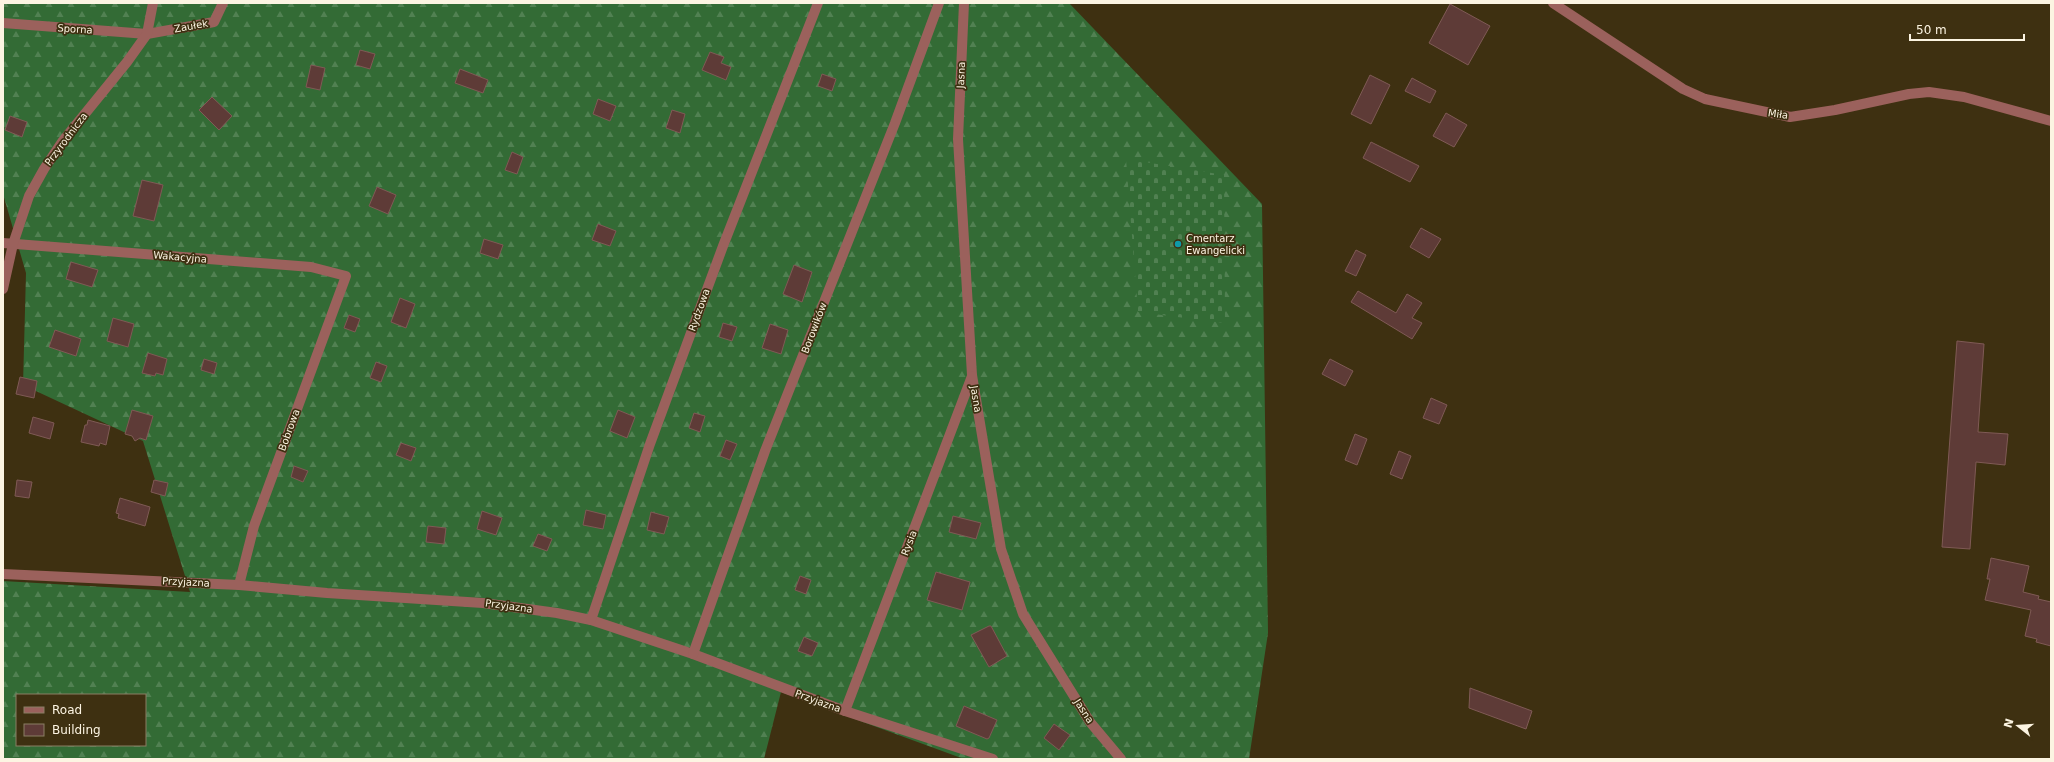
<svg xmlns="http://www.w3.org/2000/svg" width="2054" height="762" font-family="'DejaVu Sans',sans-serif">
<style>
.forest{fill:url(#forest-firs);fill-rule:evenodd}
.cemetery{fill:url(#cemetery-stones)}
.building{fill:#5e3b37;stroke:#7f5a55}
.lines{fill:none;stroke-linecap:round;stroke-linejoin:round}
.street{stroke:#9b615c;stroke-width:10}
.culture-dot{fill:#0f9aa8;stroke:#3e3011;stroke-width:1.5}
.labels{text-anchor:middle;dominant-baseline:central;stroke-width:3.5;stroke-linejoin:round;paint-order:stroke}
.street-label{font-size:10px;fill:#fcf4e2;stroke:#3e3011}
.poi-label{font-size:10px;fill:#fcf4e2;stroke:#3e3011;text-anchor:start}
</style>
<defs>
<pattern id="forest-firs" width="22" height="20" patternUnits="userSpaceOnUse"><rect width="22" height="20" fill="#336b35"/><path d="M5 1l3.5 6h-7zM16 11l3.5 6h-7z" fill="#518152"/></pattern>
<pattern id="cemetery-stones" width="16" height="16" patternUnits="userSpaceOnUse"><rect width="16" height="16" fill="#336b35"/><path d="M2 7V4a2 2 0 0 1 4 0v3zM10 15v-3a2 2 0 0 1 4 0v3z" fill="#518152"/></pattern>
</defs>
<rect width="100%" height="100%" fill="#3e3011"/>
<path class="forest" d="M 3,3 L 1069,3 L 1262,204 L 1268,633 L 1249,759 L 964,759 L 781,692 L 764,759 L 3,759 L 3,581 L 190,592 L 143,441 L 23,385 L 26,273 L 3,194 ZM 17,695 L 145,695 L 145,745 L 17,745 Z"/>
<path class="cemetery" d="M 1126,159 L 1224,175 L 1225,323 L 1138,312 Z"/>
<g class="building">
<path d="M 1450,4 L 1490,26 L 1468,65 L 1429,43 Z"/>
<path d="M 360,50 L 375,54 L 370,69 L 356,65 Z"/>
<path d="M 710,52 L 724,57 L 721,63 L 731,67 L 726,80 L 702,70 Z"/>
<path d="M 311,65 L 325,68 L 320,90 L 306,87 Z"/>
<path d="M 460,69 L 488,80 L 483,93 L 455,83 Z"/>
<path d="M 822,74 L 836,79 L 832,91 L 818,86 Z"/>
<path d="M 1370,75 L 1390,85 L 1371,124 L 1351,114 Z"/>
<path d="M 1412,78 L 1436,91 L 1430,103 L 1405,91 Z"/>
<path d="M 212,97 L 232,116 L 219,130 L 199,110 Z"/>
<path d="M 598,99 L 616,106 L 610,121 L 593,114 Z"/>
<path d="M 672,110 L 685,114 L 680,133 L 666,128 Z"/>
<path d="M 1446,113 L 1467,125 L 1454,147 L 1433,136 Z"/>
<path d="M 10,116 L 27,122 L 22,137 L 5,130 Z"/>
<path d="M 1371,142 L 1419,166 L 1410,182 L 1363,158 Z"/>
<path d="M 512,152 L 523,157 L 517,174 L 505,170 Z"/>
<path d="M 142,180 L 163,185 L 154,221 L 133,216 Z"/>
<path d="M 377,187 L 396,195 L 388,214 L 369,206 Z"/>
<path d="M 598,224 L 616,231 L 610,246 L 592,240 Z"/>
<path d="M 1421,228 L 1441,239 L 1429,258 L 1410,247 Z"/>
<path d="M 484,239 L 503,245 L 498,259 L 480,253 Z"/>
<path d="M 1356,250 L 1366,255 L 1356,276 L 1345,271 Z"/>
<path d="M 71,262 L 98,270 L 92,287 L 66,279 Z"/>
<path d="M 794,265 L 812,272 L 802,302 L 783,294 Z"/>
<path d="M 1358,291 L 1396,313 L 1407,294 L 1422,303 L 1412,318 L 1422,323 L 1412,339 L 1351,302 Z"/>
<path d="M 400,298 L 415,304 L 406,328 L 391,322 Z"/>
<path d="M 349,315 L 360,319 L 355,332 L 344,328 Z"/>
<path d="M 113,318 L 134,324 L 128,347 L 107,341 Z"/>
<path d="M 723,323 L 737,327 L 732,341 L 719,337 Z"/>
<path d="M 770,324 L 788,330 L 781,354 L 762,348 Z"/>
<path d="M 55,330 L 81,339 L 76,356 L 49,347 Z"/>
<path d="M 1957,341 L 1984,344 L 1978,432 L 2008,434 L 2005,465 L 1976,462 L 1970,549 L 1942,547 Z"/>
<path d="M 148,353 L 167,359 L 163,375 L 156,373 L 155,376 L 142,373 Z"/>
<path d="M 204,359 L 217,363 L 214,374 L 201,370 Z"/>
<path d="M 1330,359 L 1353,371 L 1345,386 L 1322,374 Z"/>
<path d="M 376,362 L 387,366 L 381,382 L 370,378 Z"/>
<path d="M 20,377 L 37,381 L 34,398 L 16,394 Z"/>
<path d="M 1431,398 L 1447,405 L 1439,424 L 1423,418 Z"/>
<path d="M 132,410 L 153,416 L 146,440 L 140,438 L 135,441 L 132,436 L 125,434 Z"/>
<path d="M 618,410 L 635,417 L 627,438 L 610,431 Z"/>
<path d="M 694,413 L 705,416 L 700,432 L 689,428 Z"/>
<path d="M 33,417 L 54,423 L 50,439 L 29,433 Z"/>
<path d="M 88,420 L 110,426 L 106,445 L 100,443 L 99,446 L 81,442 L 85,425 L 87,425 Z"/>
<path d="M 1355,434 L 1367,439 L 1357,465 L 1345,460 Z"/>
<path d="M 726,440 L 737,444 L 730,460 L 720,456 Z"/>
<path d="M 401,443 L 416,448 L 411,461 L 396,455 Z"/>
<path d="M 1399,451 L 1411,456 L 1402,479 L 1390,474 Z"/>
<path d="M 294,466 L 308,471 L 303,482 L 291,477 Z"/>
<path d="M 17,480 L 32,482 L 29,498 L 15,496 Z"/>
<path d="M 154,480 L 168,483 L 165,496 L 151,492 Z"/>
<path d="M 120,498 L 150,507 L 145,526 L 118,518 L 119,514 L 116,513 Z"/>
<path d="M 586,510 L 606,515 L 603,529 L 583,525 Z"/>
<path d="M 482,511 L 502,518 L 496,535 L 477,529 Z"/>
<path d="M 651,512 L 669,517 L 664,534 L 647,530 Z"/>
<path d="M 953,516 L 981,523 L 976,539 L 949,532 Z"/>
<path d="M 428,526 L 446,528 L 444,544 L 426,542 Z"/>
<path d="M 538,534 L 552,539 L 547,551 L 533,546 Z"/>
<path d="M 1991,558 L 2029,566 L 2023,592 L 2039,596 L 2038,599 L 2051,602 L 2051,646 L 2036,642 L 2037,639 L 2025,636 L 2031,610 L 1985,600 L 1990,579 L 1987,579 Z"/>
<path d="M 936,572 L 970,582 L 962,610 L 927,600 Z"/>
<path d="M 800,576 L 811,580 L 806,594 L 795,590 Z"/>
<path d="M 989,626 L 991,626 L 1007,656 L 989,667 L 971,635 Z"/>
<path d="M 804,637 L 818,643 L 812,656 L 798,651 Z"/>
<path d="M 1470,688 L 1532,711 L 1526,729 L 1469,708 Z"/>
<path d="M 964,706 L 997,720 L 989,738 L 987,739 L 956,726 Z"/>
<path d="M 1054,724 L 1070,735 L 1059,750 L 1044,738 Z"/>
</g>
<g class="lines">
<g class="street">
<path d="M 964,3 L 958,139 L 972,375 L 1001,549 L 1023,614 L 1090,722 L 1121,759"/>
<path d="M 1553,3 L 1683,89 L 1705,99 L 1790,117 L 1835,110 L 1909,94 L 1929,92 L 1964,97 L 2051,121"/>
<path d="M 3,23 L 147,34 L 214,22 L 223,3"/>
<path d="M 3,243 L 311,267 L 346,276 L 254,526 L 239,585"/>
<path d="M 3,289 L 13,244 L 29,196 L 44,169 L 62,142 L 127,62 L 147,34 L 153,3"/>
<path d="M 3,574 L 239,585 L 327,593 L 483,603 L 557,613 L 591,620 L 693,654 L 845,711 L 993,759"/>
<path d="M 591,620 L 650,444 L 723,246 L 818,3"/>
<path d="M 693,654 L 765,451 L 895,123 L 939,3"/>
<path d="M 845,711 L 972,376"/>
</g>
</g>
<circle class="culture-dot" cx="1178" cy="244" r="4"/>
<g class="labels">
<g class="street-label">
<text transform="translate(191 26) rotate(-10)">Zaułek</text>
<text transform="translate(75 29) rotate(4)">Sporna</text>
<text transform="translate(961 75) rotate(-87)">Jasna</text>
<text transform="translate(1778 114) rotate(8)">Miła</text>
<text transform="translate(66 139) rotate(-53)">Przyrodnicza</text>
<text transform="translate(180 257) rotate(5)">Wakacyjna</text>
<text transform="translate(699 310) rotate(-70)">Rydzowa</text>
<text transform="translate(814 328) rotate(-69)">Borowików</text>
<text transform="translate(976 399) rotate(81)">Jasna</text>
<text transform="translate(289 430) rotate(-70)">Bobrowa</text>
<text transform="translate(909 543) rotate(-69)">Rysia</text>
<text transform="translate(186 582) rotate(3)">Przyjazna</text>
<text transform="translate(509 606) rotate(8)">Przyjazna</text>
<text transform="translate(818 701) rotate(20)">Przyjazna</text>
<text transform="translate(1084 711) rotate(57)">Jasna</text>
</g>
<g class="poi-label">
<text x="1186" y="238">Cmentarz<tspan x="1186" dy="12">Ewangelicki</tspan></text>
</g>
</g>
<rect width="2054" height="762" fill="none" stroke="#fcf4e2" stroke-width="8"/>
<rect x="16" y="694" width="130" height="52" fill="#3e3011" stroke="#8a7e65"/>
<rect x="24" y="707" width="20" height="6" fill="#9b615c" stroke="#8a7e65"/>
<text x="52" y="714" font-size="12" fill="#fcf4e2">Road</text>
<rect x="24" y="724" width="20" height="12" fill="#5e3b37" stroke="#8a7e65"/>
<text x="52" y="734" font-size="12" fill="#fcf4e2">Building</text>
<g transform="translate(2018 726) rotate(287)" stroke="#3e3011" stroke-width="3" paint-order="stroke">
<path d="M0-3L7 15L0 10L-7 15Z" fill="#fcf4e2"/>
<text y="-6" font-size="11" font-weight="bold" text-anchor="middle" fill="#fcf4e2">N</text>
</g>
<path d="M1910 34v6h114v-6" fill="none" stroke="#fcf4e2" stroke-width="2"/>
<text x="1916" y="34" font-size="12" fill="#fcf4e2" stroke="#3e3011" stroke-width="3" paint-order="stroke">50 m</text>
</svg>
